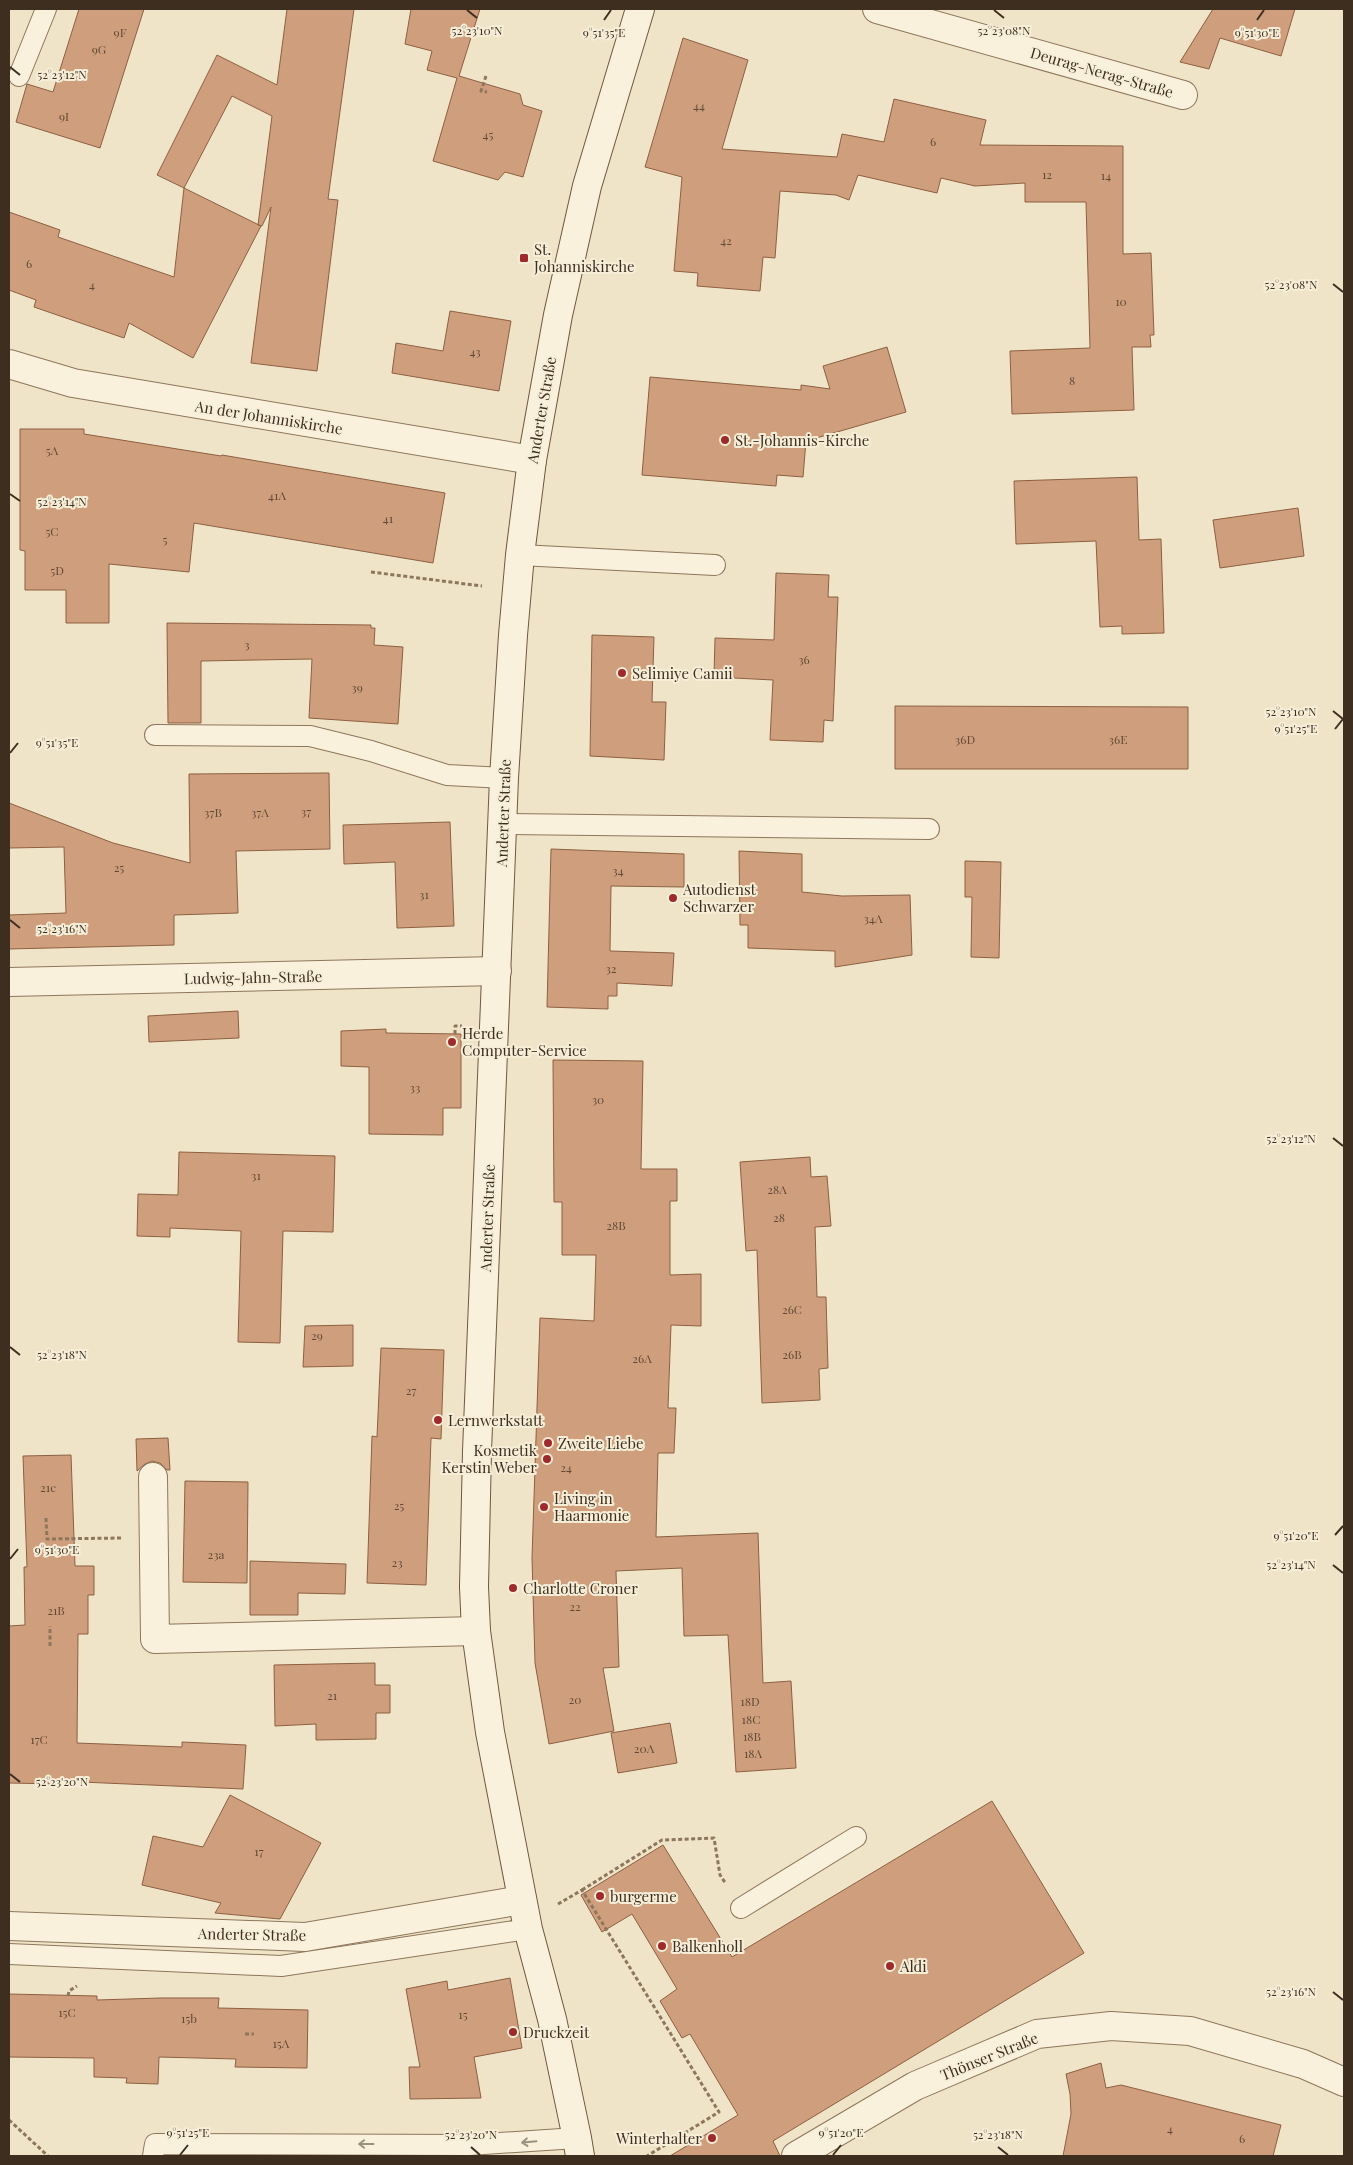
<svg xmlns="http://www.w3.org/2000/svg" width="1353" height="2165" font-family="'Playfair Display',serif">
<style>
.building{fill:#cf9f7d;stroke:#8d5f41}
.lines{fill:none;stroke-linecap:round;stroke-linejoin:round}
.service-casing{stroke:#8d765c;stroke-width:22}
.minor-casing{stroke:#8d765c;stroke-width:30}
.secondary-casing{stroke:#6f573f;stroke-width:30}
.path{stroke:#8d765c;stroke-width:3;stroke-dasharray:4 2.5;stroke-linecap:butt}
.service{stroke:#faf1dc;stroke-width:20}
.minor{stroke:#faf1dc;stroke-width:28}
.secondary{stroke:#faf1dc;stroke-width:28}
.oneway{stroke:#9c907e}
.ticks{fill:none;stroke:#3d2e20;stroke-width:2}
.poi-dot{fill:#9e2a2b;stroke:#f7eed8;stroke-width:2}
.labels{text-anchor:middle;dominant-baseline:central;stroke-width:4;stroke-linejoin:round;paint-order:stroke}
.number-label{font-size:12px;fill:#624a37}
.street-label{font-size:15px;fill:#3d2e20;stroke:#f7eed8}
.poi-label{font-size:15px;fill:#3d2e20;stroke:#f7eed8;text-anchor:start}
.ticks-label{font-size:12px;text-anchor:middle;fill:#3d2e20;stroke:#f7eed8;stroke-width:4;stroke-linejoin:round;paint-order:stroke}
</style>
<rect width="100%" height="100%" fill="#f0e4c8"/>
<g class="building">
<path d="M 79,9 L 144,9 L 100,148 L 16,122 L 27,84 L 53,92 Z"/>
<path d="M 287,9 L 354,9 L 328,199 L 338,200 L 317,371 L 251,363 L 271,207 L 262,226 L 258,225 L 272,116 L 232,96 L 184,188 L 261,226 L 193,358 L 129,323 L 124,338 L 34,307 L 36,300 L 9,290 L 9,212 L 60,230 L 58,237 L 174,277 L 184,188 L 157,175 L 217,55 L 277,85 Z"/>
<path d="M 411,9 L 480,9 L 459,76 L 520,94 L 523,105 L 542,111 L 523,177 L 505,172 L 498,180 L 433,161 L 457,78 L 427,70 L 432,51 L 405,44 Z"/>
<path d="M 1213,9 L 1295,9 L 1281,56 L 1220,38 L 1209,69 L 1180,62 Z"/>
<path d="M 683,38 L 748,60 L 722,149 L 837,157 L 842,134 L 884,142 L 894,99 L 986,120 L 980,145 L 1123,146 L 1123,254 L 1151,253 L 1154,335 L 1150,335 L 1151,347 L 1132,347 L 1134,410 L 1012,414 L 1010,351 L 1090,348 L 1086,202 L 1025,202 L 1025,183 L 975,186 L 941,178 L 937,193 L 858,175 L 849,200 L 836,195 L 780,191 L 775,258 L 763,257 L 760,291 L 697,286 L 698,273 L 674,271 L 682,177 L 645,167 Z"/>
<path d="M 450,311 L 511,321 L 499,391 L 392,373 L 396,343 L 443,351 Z"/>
<path d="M 887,347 L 906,412 L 806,441 L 803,477 L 777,475 L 776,486 L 642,475 L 650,377 L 801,390 L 801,385 L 830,389 L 823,366 Z"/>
<path d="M 20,429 L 84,429 L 84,434 L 221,456 L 222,455 L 445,493 L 433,563 L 194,523 L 189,572 L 109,564 L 109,623 L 66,623 L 66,590 L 25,590 L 25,551 L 20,550 Z"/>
<path d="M 1137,477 L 1139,540 L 1161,539 L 1164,633 L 1122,634 L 1122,626 L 1100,627 L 1096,541 L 1016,544 L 1014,481 Z"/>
<path d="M 1298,508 L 1304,556 L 1220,568 L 1213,520 Z"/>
<path d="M 776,573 L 829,575 L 828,597 L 838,597 L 833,721 L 824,720 L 823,742 L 770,740 L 773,680 L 714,677 L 715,638 L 774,640 Z"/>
<path d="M 167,623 L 371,625 L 371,628 L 375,628 L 374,645 L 403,647 L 398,724 L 309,718 L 312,659 L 201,661 L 201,723 L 168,723 Z"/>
<path d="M 592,635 L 654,637 L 652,702 L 666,702 L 664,760 L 590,756 Z"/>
<path d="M 895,706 L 1188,707 L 1188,769 L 895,769 Z"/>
<path d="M 329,773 L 330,849 L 236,851 L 238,913 L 174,915 L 174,945 L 9,949 L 9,915 L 66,913 L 64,847 L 9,848 L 9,803 L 113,843 L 190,863 L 189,774 Z"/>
<path d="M 450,822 L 454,926 L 397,928 L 395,862 L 344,864 L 343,825 Z"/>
<path d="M 551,849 L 684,854 L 684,887 L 611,886 L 610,951 L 674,953 L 672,986 L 617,983 L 617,996 L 608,996 L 608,1009 L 547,1007 Z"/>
<path d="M 739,851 L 802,854 L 802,892 L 842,896 L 910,895 L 912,955 L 835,967 L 835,951 L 748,948 L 748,925 L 740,925 Z"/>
<path d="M 965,861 L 1001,862 L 999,958 L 971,957 L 972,897 L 965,897 Z"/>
<path d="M 238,1011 L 239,1038 L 149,1042 L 148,1016 Z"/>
<path d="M 386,1029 L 386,1033 L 461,1034 L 461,1108 L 443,1108 L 443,1135 L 369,1134 L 369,1067 L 341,1066 L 341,1031 Z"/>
<path d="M 553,1060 L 643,1061 L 641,1169 L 677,1169 L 677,1201 L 670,1201 L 670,1275 L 701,1274 L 701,1326 L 671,1325 L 668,1408 L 676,1408 L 674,1453 L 658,1453 L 656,1537 L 758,1533 L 763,1683 L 791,1681 L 796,1768 L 736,1772 L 728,1635 L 684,1636 L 682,1568 L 616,1571 L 619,1667 L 603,1668 L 614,1731 L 549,1744 L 535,1663 L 532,1558 L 540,1318 L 594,1321 L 596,1255 L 562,1255 L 562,1202 L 554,1202 Z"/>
<path d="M 179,1152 L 335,1156 L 333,1232 L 283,1231 L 280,1343 L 238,1342 L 241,1231 L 170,1228 L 170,1237 L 137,1236 L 138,1194 L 178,1195 Z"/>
<path d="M 810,1157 L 811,1177 L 827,1176 L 831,1226 L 815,1227 L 817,1297 L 826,1297 L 828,1368 L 819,1369 L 820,1400 L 762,1403 L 757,1250 L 746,1251 L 740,1162 Z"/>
<path d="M 353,1325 L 353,1366 L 303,1367 L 305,1326 Z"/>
<path d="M 381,1348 L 444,1350 L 441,1439 L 431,1438 L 426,1585 L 367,1583 L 372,1436 L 377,1437 Z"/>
<path d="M 168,1438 L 170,1470 L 167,1470 L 160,1463 L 152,1461 L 145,1464 L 137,1471 L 136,1439 Z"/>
<path d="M 71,1455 L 75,1566 L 94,1566 L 94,1595 L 88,1595 L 88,1634 L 78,1634 L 77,1743 L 182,1747 L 182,1742 L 246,1745 L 243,1789 L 58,1781 L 58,1784 L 9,1783 L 9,1626 L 25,1625 L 24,1567 L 27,1567 L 23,1456 Z"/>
<path d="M 185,1481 L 248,1482 L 247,1583 L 183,1582 Z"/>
<path d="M 250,1561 L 346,1564 L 345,1594 L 298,1593 L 298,1615 L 250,1615 Z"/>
<path d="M 375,1663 L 375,1685 L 390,1685 L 390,1713 L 376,1713 L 376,1739 L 316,1740 L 316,1724 L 275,1726 L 274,1665 Z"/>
<path d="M 670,1723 L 677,1763 L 618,1773 L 611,1733 Z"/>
<path d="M 230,1795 L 321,1843 L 280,1919 L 215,1913 L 221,1903 L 142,1885 L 153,1836 L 203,1847 Z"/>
<path d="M 992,1801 L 1084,1953 L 773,2141 L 780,2156 L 670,2156 L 738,2115 L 690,2034 L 682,2038 L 660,2001 L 677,1989 L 632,1914 L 602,1932 L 581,1895 L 663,1845 L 732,1957 Z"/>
<path d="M 510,1978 L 522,2048 L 474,2057 L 481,2098 L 410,2099 L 409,2067 L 420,2067 L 406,1989 L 447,1981 L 448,1990 Z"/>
<path d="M 9,1994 L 97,1996 L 97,2000 L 160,1998 L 219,1998 L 218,2008 L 308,2010 L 307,2068 L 235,2067 L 236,2059 L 159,2057 L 158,2084 L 126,2083 L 127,2078 L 94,2077 L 94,2058 L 9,2057 Z"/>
<path d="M 1101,2063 L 1106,2088 L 1121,2085 L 1281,2125 L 1273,2156 L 1063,2156 L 1071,2114 L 1070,2094 L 1066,2074 Z"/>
</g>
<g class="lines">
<g class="service-casing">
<g id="service">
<path d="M 19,76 L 46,9"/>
<path d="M 520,555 L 715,565"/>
<path d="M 155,735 L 310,736 L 371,751 L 447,775 L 504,778"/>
<path d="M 503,824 L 929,829"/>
<path d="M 741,1908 L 856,1837"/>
<path d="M 9,1954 L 281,1966 L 528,1929"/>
<path d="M 153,2156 L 155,2144 L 469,2145 L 577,2138"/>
</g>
</g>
<g class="minor-casing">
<g id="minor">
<path d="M 877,9 L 1183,95"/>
<path d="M 9,364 L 73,383 L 532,460"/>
<path d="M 9,982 L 497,971"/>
<path d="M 153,1477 L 155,1639 L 476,1631"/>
<path d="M 9,1926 L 305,1937 L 522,1900"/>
<path d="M 796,2156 L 915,2086 L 1037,2034 L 1111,2026 L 1190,2031 L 1303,2064 L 1344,2082"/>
</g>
</g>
<g class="secondary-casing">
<path id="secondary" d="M 580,2156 L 577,2138 L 552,2019 L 528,1929 L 490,1732 L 476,1631 L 474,1587 L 477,1451 L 504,778 L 513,635 L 520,555 L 532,460 L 558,315 L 587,186 L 640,9"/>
</g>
<g class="path">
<path d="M 486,76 L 481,91 L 487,92"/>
<path d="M 371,572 L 482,586"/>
<path d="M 455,1034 L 455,1026 L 462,1026"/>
<path d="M 46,1518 L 47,1539 L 123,1538"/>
<path d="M 50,1646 L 50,1626"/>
<path d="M 582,1890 L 662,1840 L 714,1838 L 720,1875 L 726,1884"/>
<path d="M 558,1904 L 582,1890 L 719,2112 L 647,2156"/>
<path d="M 68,1996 L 69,1991 L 77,1986"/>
<path d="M 245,2034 L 254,2034"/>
<path d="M 9,2120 L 48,2156"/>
</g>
<use href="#service" class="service"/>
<use href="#minor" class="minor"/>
<use href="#secondary" class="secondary"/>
</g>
<defs><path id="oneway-shaft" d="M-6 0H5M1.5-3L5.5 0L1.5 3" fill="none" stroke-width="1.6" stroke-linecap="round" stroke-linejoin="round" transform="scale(1.25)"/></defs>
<g class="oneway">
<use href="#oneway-shaft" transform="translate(529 2142) rotate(175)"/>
<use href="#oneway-shaft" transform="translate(366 2144) rotate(180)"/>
</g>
<path class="ticks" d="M 467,10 L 477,18M 994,10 L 1004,18M 604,20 L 611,10M 1257,20 L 1264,10M 10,67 L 20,75M 1333,284 L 1343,292M 10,494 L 20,501M 1333,711 L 1343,719M 1335,729 L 1343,719M 10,753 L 18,743M 10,920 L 20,928M 1333,1138 L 1343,1146M 10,1347 L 20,1355M 1335,1535 L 1343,1526M 10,1559 L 18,1549M 1333,1565 L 1343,1573M 10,1774 L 20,1782M 1333,1992 L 1343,2000M 471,2147 L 480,2155M 998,2147 L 1008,2155M 180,2155 L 188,2145M 833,2155 L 841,2145"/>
<g class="poi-dot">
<rect x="519" y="253" width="10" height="10" rx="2.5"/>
<circle cx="725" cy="440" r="5"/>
<circle cx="622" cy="673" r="5"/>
<circle cx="673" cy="898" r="5"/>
<circle cx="452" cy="1042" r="5"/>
<circle cx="438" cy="1420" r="5"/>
<circle cx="548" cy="1443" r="5"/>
<circle cx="547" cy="1459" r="5"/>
<circle cx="544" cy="1507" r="5"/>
<circle cx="513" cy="1588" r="5"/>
<circle cx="600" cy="1896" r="5"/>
<circle cx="662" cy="1946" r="5"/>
<circle cx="890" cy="1966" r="5"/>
<circle cx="513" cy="2032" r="5"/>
<circle cx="712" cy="2138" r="5"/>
</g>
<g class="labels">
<g class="number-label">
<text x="120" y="32">9F</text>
<text x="99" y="49">9G</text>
<text x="699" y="105">44</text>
<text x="64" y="116">9I</text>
<text x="488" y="134">45</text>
<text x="933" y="141">6</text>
<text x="1047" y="174">12</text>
<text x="1106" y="175">14</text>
<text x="726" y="240">42</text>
<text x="29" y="263">6</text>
<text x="92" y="284">4</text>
<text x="1121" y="301">10</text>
<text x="475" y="351">43</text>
<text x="1072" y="380">8</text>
<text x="52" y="450">5A</text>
<text x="277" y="495">41A</text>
<text x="388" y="518">41</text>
<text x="52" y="531">5C</text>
<text x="165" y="539">5</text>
<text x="57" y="570">5D</text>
<text x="247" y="644">3</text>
<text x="804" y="659">36</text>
<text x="357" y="687">39</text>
<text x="965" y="739">36D</text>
<text x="1118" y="739">36E</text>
<text x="306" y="811">37</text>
<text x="213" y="812">37B</text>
<text x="260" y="812">37A</text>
<text x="119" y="867">25</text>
<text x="618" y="870">34</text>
<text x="424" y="894">31</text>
<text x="873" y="918">34A</text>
<text x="611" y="968">32</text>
<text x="415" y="1087">33</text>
<text x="598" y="1099">30</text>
<text x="256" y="1175">31</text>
<text x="777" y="1189">28A</text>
<text x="779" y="1217">28</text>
<text x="616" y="1225">28B</text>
<text x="792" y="1309">26C</text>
<text x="317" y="1335">29</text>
<text x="792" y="1354">26B</text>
<text x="642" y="1358">26A</text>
<text x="411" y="1390">27</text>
<text x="566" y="1467">24</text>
<text x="48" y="1487">21c</text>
<text x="399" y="1505">25</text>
<text x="216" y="1554">23a</text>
<text x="397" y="1562">23</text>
<text x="575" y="1606">22</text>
<text x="56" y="1610">21B</text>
<text x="332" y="1695">21</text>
<text x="575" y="1699">20</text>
<text x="750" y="1701">18D</text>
<text x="751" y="1719">18C</text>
<text x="752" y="1736">18B</text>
<text x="39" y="1739">17C</text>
<text x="644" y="1748">20A</text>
<text x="753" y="1753">18A</text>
<text x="259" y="1851">17</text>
<text x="67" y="2012">15C</text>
<text x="463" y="2014">15</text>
<text x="189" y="2018">15b</text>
<text x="281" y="2043">15A</text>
<text x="1170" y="2128">4</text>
<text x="1242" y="2138">6</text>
</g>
<g class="street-label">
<text transform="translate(1102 72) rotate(16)">Deurag-Nerag-Straße</text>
<text transform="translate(541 410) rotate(-80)">Anderter Straße</text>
<text transform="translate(269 417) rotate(9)">An der Johanniskirche</text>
<text transform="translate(503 813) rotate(-88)">Anderter Straße</text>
<text transform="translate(253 977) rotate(-1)">Ludwig-Jahn-Straße</text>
<text transform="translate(487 1218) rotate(-88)">Anderter Straße</text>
<text transform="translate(252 1934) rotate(1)">Anderter Straße</text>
<text transform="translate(989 2056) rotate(-22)">Thönser Straße</text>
</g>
<g class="poi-label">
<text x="534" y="249">St.<tspan x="534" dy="17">Johanniskirche</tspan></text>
<text x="735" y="440">St.-Johannis-Kirche</text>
<text x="632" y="673">Selimiye Camii</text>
<text x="683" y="889">Autodienst<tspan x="683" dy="17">Schwarzer</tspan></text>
<text x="462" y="1033">Herde<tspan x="462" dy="17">Computer-Service</tspan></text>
<text x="448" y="1420">Lernwerkstatt</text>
<text x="558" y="1443">Zweite Liebe</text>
<text x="537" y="1450" text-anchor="end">Kosmetik<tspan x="537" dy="17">Kerstin Weber</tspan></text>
<text x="554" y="1498">Living in<tspan x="554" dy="17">Haarmonie</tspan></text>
<text x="523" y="1588">Charlotte Croner</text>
<text x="610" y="1896">burgerme</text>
<text x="672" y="1946">Balkenholl</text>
<text x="900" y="1966">Aldi</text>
<text x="523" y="2032">Druckzeit</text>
<text x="702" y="2138" text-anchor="end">Winterhalter</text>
</g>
</g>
<g class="ticks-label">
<text x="477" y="35">52°23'10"N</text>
<text x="1004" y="35">52°23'08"N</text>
<text x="604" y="37">9°51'35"E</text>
<text x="1257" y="37">9°51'30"E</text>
<text x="62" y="79">52°23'12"N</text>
<text x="1291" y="289">52°23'08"N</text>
<text x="62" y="506">52°23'14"N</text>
<text x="1291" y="716">52°23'10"N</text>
<text x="1296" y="733">9°51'25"E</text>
<text x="57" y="747">9°51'35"E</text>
<text x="62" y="933">52°23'16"N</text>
<text x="1291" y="1143">52°23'12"N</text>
<text x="62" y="1359">52°23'18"N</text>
<text x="1296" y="1540">9°51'20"E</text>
<text x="57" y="1554">9°51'30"E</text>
<text x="1291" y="1569">52°23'14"N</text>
<text x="62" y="1786">52°23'20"N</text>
<text x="1291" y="1996">52°23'16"N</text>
<text x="188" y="2137">9°51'25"E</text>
<text x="841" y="2137">9°51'20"E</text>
<text x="471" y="2139">52°23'20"N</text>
<text x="998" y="2139">52°23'18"N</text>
</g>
<rect width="1353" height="2165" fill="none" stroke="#3d2e20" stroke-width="20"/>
</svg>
